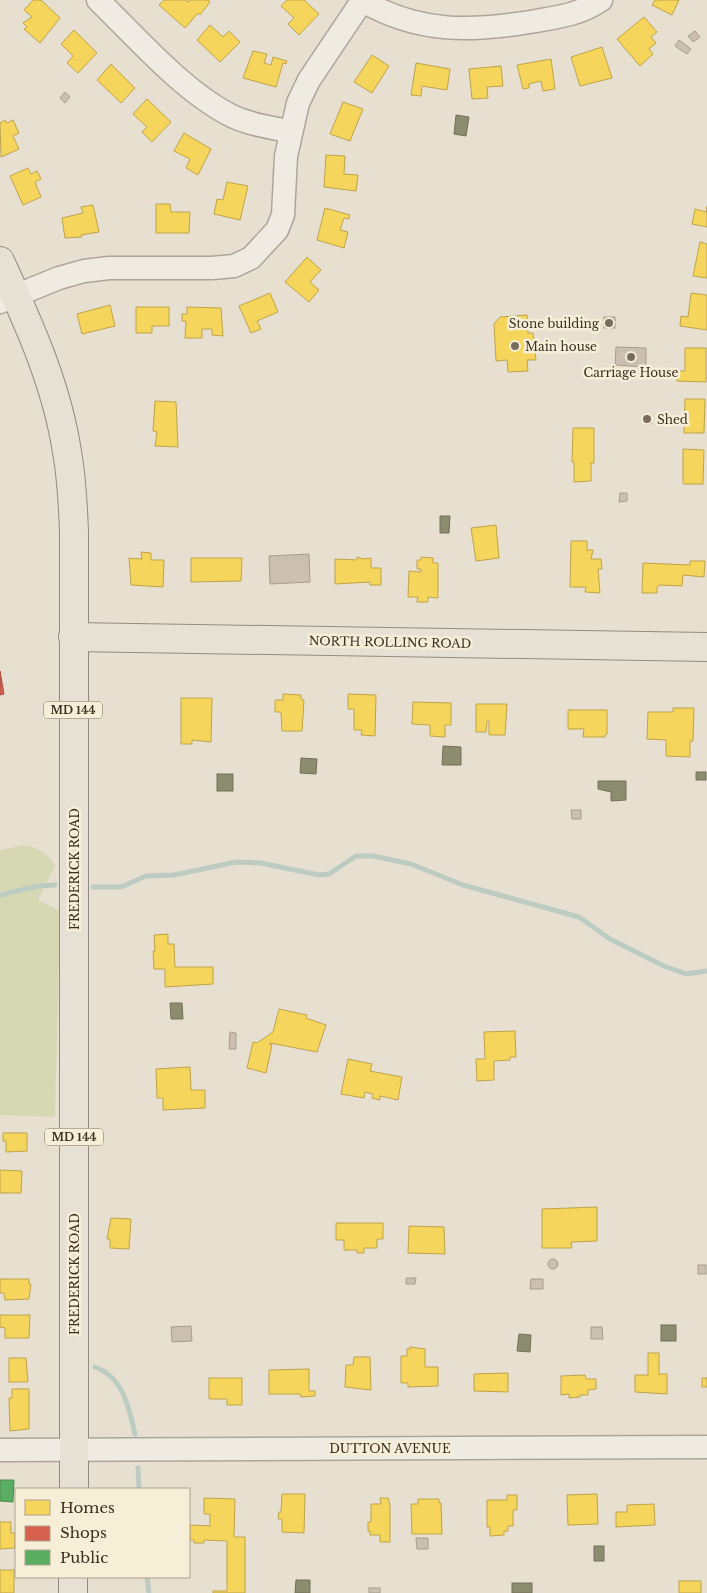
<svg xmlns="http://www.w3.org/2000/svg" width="707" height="1593" font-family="'Libre Baskerville',serif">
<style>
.green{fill:#d6d7b3}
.homes{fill:#f6d55c;stroke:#bea34a}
.shops{fill:#d6604d;stroke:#a85140}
.public{fill:#5aae61;stroke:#51884e}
.industry{fill:#8c8c6e;stroke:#747057}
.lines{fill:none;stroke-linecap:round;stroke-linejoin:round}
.stream{stroke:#bcccc2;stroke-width:5}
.building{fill:#cbbfb2;stroke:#a89c90}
.minor-casing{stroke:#ada599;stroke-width:25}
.major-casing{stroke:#928b80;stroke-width:30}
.minor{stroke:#efebe3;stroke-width:22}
.major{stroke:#e6e1d4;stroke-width:28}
.poi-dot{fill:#786c5e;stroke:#f7eed8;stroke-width:2}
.labels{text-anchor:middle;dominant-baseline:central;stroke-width:5;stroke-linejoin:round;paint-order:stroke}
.shield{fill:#f7eed8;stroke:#756857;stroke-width:1}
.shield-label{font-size:11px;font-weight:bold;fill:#3d2e20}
.poi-label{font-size:12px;fill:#3d2e20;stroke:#f7eed8;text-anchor:start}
.street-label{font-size:12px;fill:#3d2e20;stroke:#f7eed8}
</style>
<rect width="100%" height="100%" fill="#e7e0d1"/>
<path class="green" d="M 24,845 C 39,848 46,852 55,865 L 38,900 L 60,911 L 55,1117 L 0,1115 L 0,850 Z"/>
<g class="homes">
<path d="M 33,0 L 41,0 L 60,18 L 40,43 L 24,29 L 27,27 L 23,23 L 32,17 L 24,10 Z"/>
<path d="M 164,0 L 186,0 L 188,2 L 190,0 L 208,0 L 210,2 L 200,15 L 198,13 L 185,28 L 159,5 Z"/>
<path d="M 287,0 L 304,0 L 319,14 L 299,35 L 288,24 L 294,18 L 281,6 Z"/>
<path d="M 655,0 L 679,0 L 672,15 L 652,5 Z"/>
<path d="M 644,17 L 657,32 L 651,37 L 656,43 L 649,49 L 653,54 L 640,66 L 617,39 Z"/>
<path d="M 210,25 L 223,37 L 229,31 L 240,42 L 220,62 L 197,40 Z"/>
<path d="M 74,30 L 97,53 L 78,73 L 67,63 L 73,56 L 61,44 Z"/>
<path d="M 602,47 L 612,78 L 580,86 L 571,57 Z"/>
<path d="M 253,51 L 267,54 L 264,63 L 271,65 L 273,57 L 287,61 L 286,64 L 283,63 L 276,87 L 243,78 Z"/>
<path d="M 372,55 L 389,66 L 372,93 L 354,82 Z"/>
<path d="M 551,59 L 555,89 L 543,91 L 541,81 L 529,84 L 529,88 L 523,89 L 517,65 Z"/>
<path d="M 416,63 L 450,69 L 447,90 L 422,86 L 421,96 L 411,95 Z"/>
<path d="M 111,64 L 135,88 L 121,103 L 97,80 Z"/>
<path d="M 501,66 L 503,86 L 487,87 L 488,98 L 472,99 L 469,69 Z"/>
<path d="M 147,99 L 171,122 L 152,142 L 142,132 L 147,127 L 133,114 Z"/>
<path d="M 343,102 L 363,109 L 350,141 L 330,134 Z"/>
<path d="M 5,120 L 7,123 L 13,120 L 19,133 L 13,136 L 19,149 L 1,157 L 0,123 Z"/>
<path d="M 184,133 L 211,149 L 198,175 L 186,168 L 190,159 L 174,151 Z"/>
<path d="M 326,155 L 345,156 L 344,174 L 358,175 L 356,191 L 324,187 Z"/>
<path d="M 28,168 L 31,174 L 37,171 L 41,179 L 35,182 L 41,197 L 23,205 L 10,176 Z"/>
<path d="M 227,182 L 248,186 L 240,220 L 214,214 L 217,199 L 223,200 Z"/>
<path d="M 156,204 L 170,204 L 171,212 L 190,212 L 189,233 L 156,233 Z"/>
<path d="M 93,205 L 99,232 L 81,235 L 82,237 L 65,238 L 62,218 L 83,213 L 81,207 Z"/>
<path d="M 707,206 L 707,227 L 692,224 L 695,209 L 706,212 Z"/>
<path d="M 325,208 L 350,215 L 349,219 L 344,218 L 340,230 L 348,232 L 344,248 L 317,240 Z"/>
<path d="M 700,242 L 707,244 L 707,278 L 693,276 Z"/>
<path d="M 307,257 L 321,270 L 310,282 L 319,290 L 309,302 L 285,282 Z"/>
<path d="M 270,293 L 278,312 L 257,321 L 261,329 L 251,333 L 239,306 Z"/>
<path d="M 691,293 L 707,295 L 707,330 L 680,326 L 681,316 L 688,317 Z"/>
<path d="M 110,305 L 115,326 L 82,334 L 77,314 Z"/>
<path d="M 136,307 L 169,307 L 169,326 L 152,326 L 152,333 L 136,333 Z"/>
<path d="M 187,307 L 221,308 L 223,336 L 212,335 L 212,329 L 202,329 L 202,338 L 185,338 L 186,321 L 182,321 L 182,314 L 187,314 Z"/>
<path d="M 527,315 L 528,333 L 533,333 L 536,360 L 527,360 L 528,371 L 508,372 L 507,360 L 496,361 L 494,324 L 500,317 Z"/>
<path d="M 685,348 L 706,348 L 706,382 L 677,381 L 678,371 L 685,371 Z"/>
<path d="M 685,399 L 705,399 L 704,433 L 684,433 Z"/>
<path d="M 155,401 L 176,402 L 178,447 L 155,446 L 157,432 L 153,431 Z"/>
<path d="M 573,428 L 594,428 L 594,463 L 591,463 L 591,481 L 574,482 L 574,462 L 572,462 Z"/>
<path d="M 683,449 L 704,450 L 703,484 L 683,484 Z"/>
<path d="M 496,525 L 499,558 L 476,561 L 471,528 Z"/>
<path d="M 571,541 L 587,541 L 587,550 L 593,550 L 591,559 L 601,559 L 602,569 L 598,569 L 600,593 L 585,592 L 586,587 L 570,587 Z"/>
<path d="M 141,552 L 151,553 L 151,560 L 164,560 L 163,587 L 131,585 L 129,558 L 142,559 Z"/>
<path d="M 357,557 L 363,559 L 371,558 L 371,568 L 381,568 L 381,585 L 370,585 L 370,582 L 335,584 L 335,559 L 357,560 Z"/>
<path d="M 421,557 L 433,558 L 433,563 L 438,563 L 438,598 L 428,597 L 428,602 L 417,602 L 418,597 L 408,597 L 409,571 L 421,572 L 421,569 L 417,569 L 417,560 L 421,560 Z"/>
<path d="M 191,558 L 242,558 L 241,581 L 191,582 Z"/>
<path d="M 690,561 L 705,561 L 704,577 L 683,575 L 682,586 L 660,585 L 657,587 L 657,593 L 642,593 L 643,563 L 690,565 Z"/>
<path d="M 283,694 L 301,695 L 301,699 L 304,700 L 302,731 L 282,731 L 281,712 L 275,712 L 275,700 L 283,700 Z"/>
<path d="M 348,694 L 376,695 L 375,736 L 361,735 L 362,730 L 354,730 L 354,709 L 348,709 Z"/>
<path d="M 181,698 L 212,698 L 211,742 L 192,740 L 192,744 L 181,744 Z"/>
<path d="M 413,702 L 451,703 L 451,725 L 445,725 L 445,737 L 430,736 L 430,725 L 412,724 Z"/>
<path d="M 476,704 L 507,704 L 505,735 L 489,735 L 489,721 L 487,721 L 486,732 L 476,732 Z"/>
<path d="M 673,708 L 694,708 L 693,741 L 690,741 L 690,757 L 666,756 L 666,740 L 647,739 L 648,712 L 673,712 Z"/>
<path d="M 568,710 L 607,710 L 607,734 L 605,735 L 605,737 L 583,737 L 584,729 L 568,729 Z"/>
<path d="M 168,934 L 168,944 L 174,944 L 175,967 L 213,967 L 213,984 L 165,987 L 165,969 L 154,969 L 153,951 L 155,951 L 154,935 Z"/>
<path d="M 279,1009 L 307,1015 L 306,1018 L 326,1025 L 317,1052 L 270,1043 L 269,1044 L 272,1045 L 266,1073 L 247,1068 L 253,1042 L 257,1043 L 273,1032 Z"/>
<path d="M 515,1031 L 516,1057 L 510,1057 L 510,1060 L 494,1061 L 494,1080 L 477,1081 L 476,1059 L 485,1059 L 484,1032 Z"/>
<path d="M 348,1059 L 372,1064 L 370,1071 L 402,1077 L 398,1100 L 380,1096 L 380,1100 L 372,1098 L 373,1094 L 365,1092 L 364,1098 L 341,1094 Z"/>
<path d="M 190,1067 L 191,1090 L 205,1090 L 205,1108 L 163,1110 L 163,1098 L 157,1098 L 156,1069 Z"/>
<path d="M 3,1133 L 27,1133 L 27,1151 L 6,1152 L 6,1141 L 3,1141 Z"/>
<path d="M 0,1170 L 22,1171 L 21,1193 L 0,1193 Z"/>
<path d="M 597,1207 L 597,1241 L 571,1242 L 572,1248 L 542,1248 L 542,1209 Z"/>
<path d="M 111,1218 L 131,1219 L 129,1249 L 110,1248 L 110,1239 L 107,1239 Z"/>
<path d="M 336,1223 L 383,1223 L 383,1239 L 377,1239 L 377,1248 L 364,1248 L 364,1253 L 357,1253 L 357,1250 L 344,1250 L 344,1240 L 336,1240 Z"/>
<path d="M 409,1226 L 444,1227 L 445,1254 L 408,1253 Z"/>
<path d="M 0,1279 L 29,1279 L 29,1284 L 31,1284 L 29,1299 L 5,1300 L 4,1293 L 0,1293 Z"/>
<path d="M 0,1315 L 30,1315 L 29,1338 L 5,1338 L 5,1328 L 0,1327 Z"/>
<path d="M 410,1347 L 425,1349 L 425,1367 L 438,1367 L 438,1386 L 408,1387 L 408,1383 L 401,1383 L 401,1356 L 407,1356 L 407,1349 L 410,1349 Z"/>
<path d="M 648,1353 L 659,1353 L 659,1374 L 667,1374 L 667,1394 L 635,1392 L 635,1375 L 648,1375 Z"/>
<path d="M 354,1357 L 370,1357 L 371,1390 L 345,1387 L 346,1365 L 353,1365 Z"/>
<path d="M 9,1358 L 26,1358 L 28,1382 L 9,1382 Z"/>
<path d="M 309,1369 L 309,1391 L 315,1391 L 315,1396 L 301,1397 L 300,1394 L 269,1394 L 269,1370 Z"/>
<path d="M 508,1373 L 508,1392 L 474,1391 L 474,1374 Z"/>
<path d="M 585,1375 L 586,1379 L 596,1379 L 596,1389 L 588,1390 L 588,1395 L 580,1395 L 580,1397 L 569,1398 L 569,1394 L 561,1395 L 561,1376 Z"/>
<path d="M 209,1378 L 242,1378 L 242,1405 L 227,1405 L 227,1399 L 209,1399 Z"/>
<rect x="702" y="1378" width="5" height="9"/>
<path d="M 12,1389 L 29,1389 L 29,1429 L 10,1431 L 9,1398 L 12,1398 Z"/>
<path d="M 282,1494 L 305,1494 L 304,1533 L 282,1532 L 282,1519 L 278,1519 L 279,1512 L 281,1512 Z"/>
<path d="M 597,1494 L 598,1524 L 568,1525 L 567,1495 Z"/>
<path d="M 507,1495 L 517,1495 L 517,1510 L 513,1510 L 513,1526 L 508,1526 L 508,1531 L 504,1531 L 504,1535 L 490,1536 L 490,1527 L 487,1527 L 487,1500 L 507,1500 Z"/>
<path d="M 204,1498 L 235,1499 L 234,1537 L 245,1537 L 245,1593 L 213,1593 L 213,1591 L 227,1591 L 227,1541 L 204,1540 L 204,1543 L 194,1543 L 194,1540 L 190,1540 L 190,1525 L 210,1526 L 210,1514 L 204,1514 Z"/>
<path d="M 380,1498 L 388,1498 L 390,1505 L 390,1542 L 380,1542 L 380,1535 L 370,1535 L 370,1531 L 368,1531 L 368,1522 L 371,1522 L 371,1504 L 381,1504 Z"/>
<path d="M 418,1499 L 439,1499 L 439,1503 L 441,1503 L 442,1534 L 412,1534 L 411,1504 L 418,1504 Z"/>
<path d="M 654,1504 L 655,1525 L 616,1527 L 616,1512 L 627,1512 L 627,1505 Z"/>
<path d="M 0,1522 L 11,1522 L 11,1533 L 15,1533 L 15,1548 L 0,1549 Z"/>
<rect x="0" y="1570" width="14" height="23"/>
<rect x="679" y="1581" width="22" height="12"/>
</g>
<path class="shops" d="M 0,671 L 4,694 L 0,695 Z"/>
<path class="public" d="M 0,1480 L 14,1480 L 13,1502 L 0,1501 Z"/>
<g class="industry">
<path d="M 456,115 L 469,117 L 466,136 L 454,134 Z"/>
<path d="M 440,516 L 450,516 L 449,533 L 440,533 Z"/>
<path d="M 443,746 L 461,747 L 461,765 L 442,765 Z"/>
<path d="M 301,758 L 317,759 L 316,774 L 300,773 Z"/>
<rect x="696" y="772" width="10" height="8"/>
<rect x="217" y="774" width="16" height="17"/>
<path d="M 598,781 L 626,781 L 626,800 L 611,801 L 611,792 L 598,789 Z"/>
<path d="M 170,1003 L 182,1003 L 183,1019 L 171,1019 Z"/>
<rect x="661" y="1325" width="15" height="16"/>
<path d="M 519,1334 L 531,1335 L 530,1352 L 517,1351 Z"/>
<rect x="594" y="1546" width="10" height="15"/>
<path d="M 296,1580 L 310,1580 L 310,1593 L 295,1593 Z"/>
<rect x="512" y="1583" width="20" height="10"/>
</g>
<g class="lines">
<g class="stream">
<path d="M 93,887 L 121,887 L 146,876 L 174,875 L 236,862 L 261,863 L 319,875 L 329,874 L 356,856 L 373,856 L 411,864 L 463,885 L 579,917 L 610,939 L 664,966 L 686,974 L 707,971"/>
<path d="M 0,895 L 38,886 L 55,885"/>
<path d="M 95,1367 C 123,1377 129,1407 135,1434"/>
<path d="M 138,1468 L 139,1489"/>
<path d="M 147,1577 L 149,1593"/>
</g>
</g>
<g class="building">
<path d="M 695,31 L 700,37 L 693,42 L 688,36 Z"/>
<path d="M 679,40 L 691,49 L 687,54 L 675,46 Z"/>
<path d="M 65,92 L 70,97 L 65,103 L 60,98 Z"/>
<rect x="604" y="317" width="11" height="11"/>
<path d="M 616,347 L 646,348 L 646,367 L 615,365 Z"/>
<path d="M 644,415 L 651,415 L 651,424 L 644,423 Z"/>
<path d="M 620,493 L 627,493 L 627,501 L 619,502 Z"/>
<path d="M 309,554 L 310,582 L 270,584 L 269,556 Z"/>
<path d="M 571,810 L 581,810 L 581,819 L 572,819 Z"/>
<path d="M 230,1032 L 236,1033 L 236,1049 L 229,1049 Z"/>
<circle cx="553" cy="1264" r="5"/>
<rect x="698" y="1265" width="8" height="9"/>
<path d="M 406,1278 L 416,1278 L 415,1284 L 406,1284 Z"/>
<path d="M 531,1279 L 543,1279 L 543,1289 L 530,1289 Z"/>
<path d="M 191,1326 L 192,1341 L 172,1342 L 171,1327 Z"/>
<path d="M 591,1327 L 602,1327 L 603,1339 L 591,1339 Z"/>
<path d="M 416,1538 L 428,1538 L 428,1549 L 417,1549 Z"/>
<rect x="369" y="1588" width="11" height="5"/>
</g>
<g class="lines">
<g class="minor-casing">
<g id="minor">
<path d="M 98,0 C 136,37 181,89 228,114 C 246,124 270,127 291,132"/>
<path d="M 361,0 C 419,34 472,32 536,21 C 559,17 581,14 601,0"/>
<path d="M 0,302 L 59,278 L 84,271 L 109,268 L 212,268 L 234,266 L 251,258 L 277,230 L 283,215 L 286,156 L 298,103 L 309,80 L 362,1"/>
<path d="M 0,1450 L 707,1447"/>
</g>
</g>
<g class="major-casing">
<g id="major">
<path d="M 0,261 C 28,322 57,385 67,452 C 72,479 73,506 74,532 L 74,1489"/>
<path d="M 73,637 L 707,647"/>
<path d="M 73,1593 L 73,1577"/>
</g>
</g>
<use href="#minor" class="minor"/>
<use href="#major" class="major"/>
</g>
<g class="poi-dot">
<circle cx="609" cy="323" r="5"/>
<circle cx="515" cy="346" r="5"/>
<circle cx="631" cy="357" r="5"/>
<circle cx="647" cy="419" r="5"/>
</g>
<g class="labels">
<g class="shield">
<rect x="44" y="701.5" width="58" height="17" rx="4"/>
<rect x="45" y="1128.5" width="58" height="17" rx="4"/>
</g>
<g class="shield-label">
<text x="73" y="710">MD 144</text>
<text x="74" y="1137">MD 144</text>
</g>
<g class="poi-label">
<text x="599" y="323" text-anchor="end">Stone building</text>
<text x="525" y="346">Main house</text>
<text x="631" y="372" text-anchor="middle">Carriage House</text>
<text x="657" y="419">Shed</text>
</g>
<g class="street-label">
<text transform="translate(390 642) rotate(1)">NORTH ROLLING ROAD</text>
<text transform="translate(74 869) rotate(-90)">FREDERICK ROAD</text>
<text transform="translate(74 1274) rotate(-90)">FREDERICK ROAD</text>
<text x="390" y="1448">DUTTON AVENUE</text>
</g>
</g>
<rect x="15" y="1488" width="175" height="90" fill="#f7eed8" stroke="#ada18e"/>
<rect x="25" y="1500" width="25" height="15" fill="#f6d55c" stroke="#ada18e"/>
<text x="60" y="1513" font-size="15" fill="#3d2e20">Homes</text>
<rect x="25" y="1526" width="25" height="15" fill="#d6604d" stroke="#ada18e"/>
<text x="60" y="1538" font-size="15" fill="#3d2e20">Shops</text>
<rect x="25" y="1550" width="25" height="15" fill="#5aae61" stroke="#ada18e"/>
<text x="60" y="1563" font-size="15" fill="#3d2e20">Public</text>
</svg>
